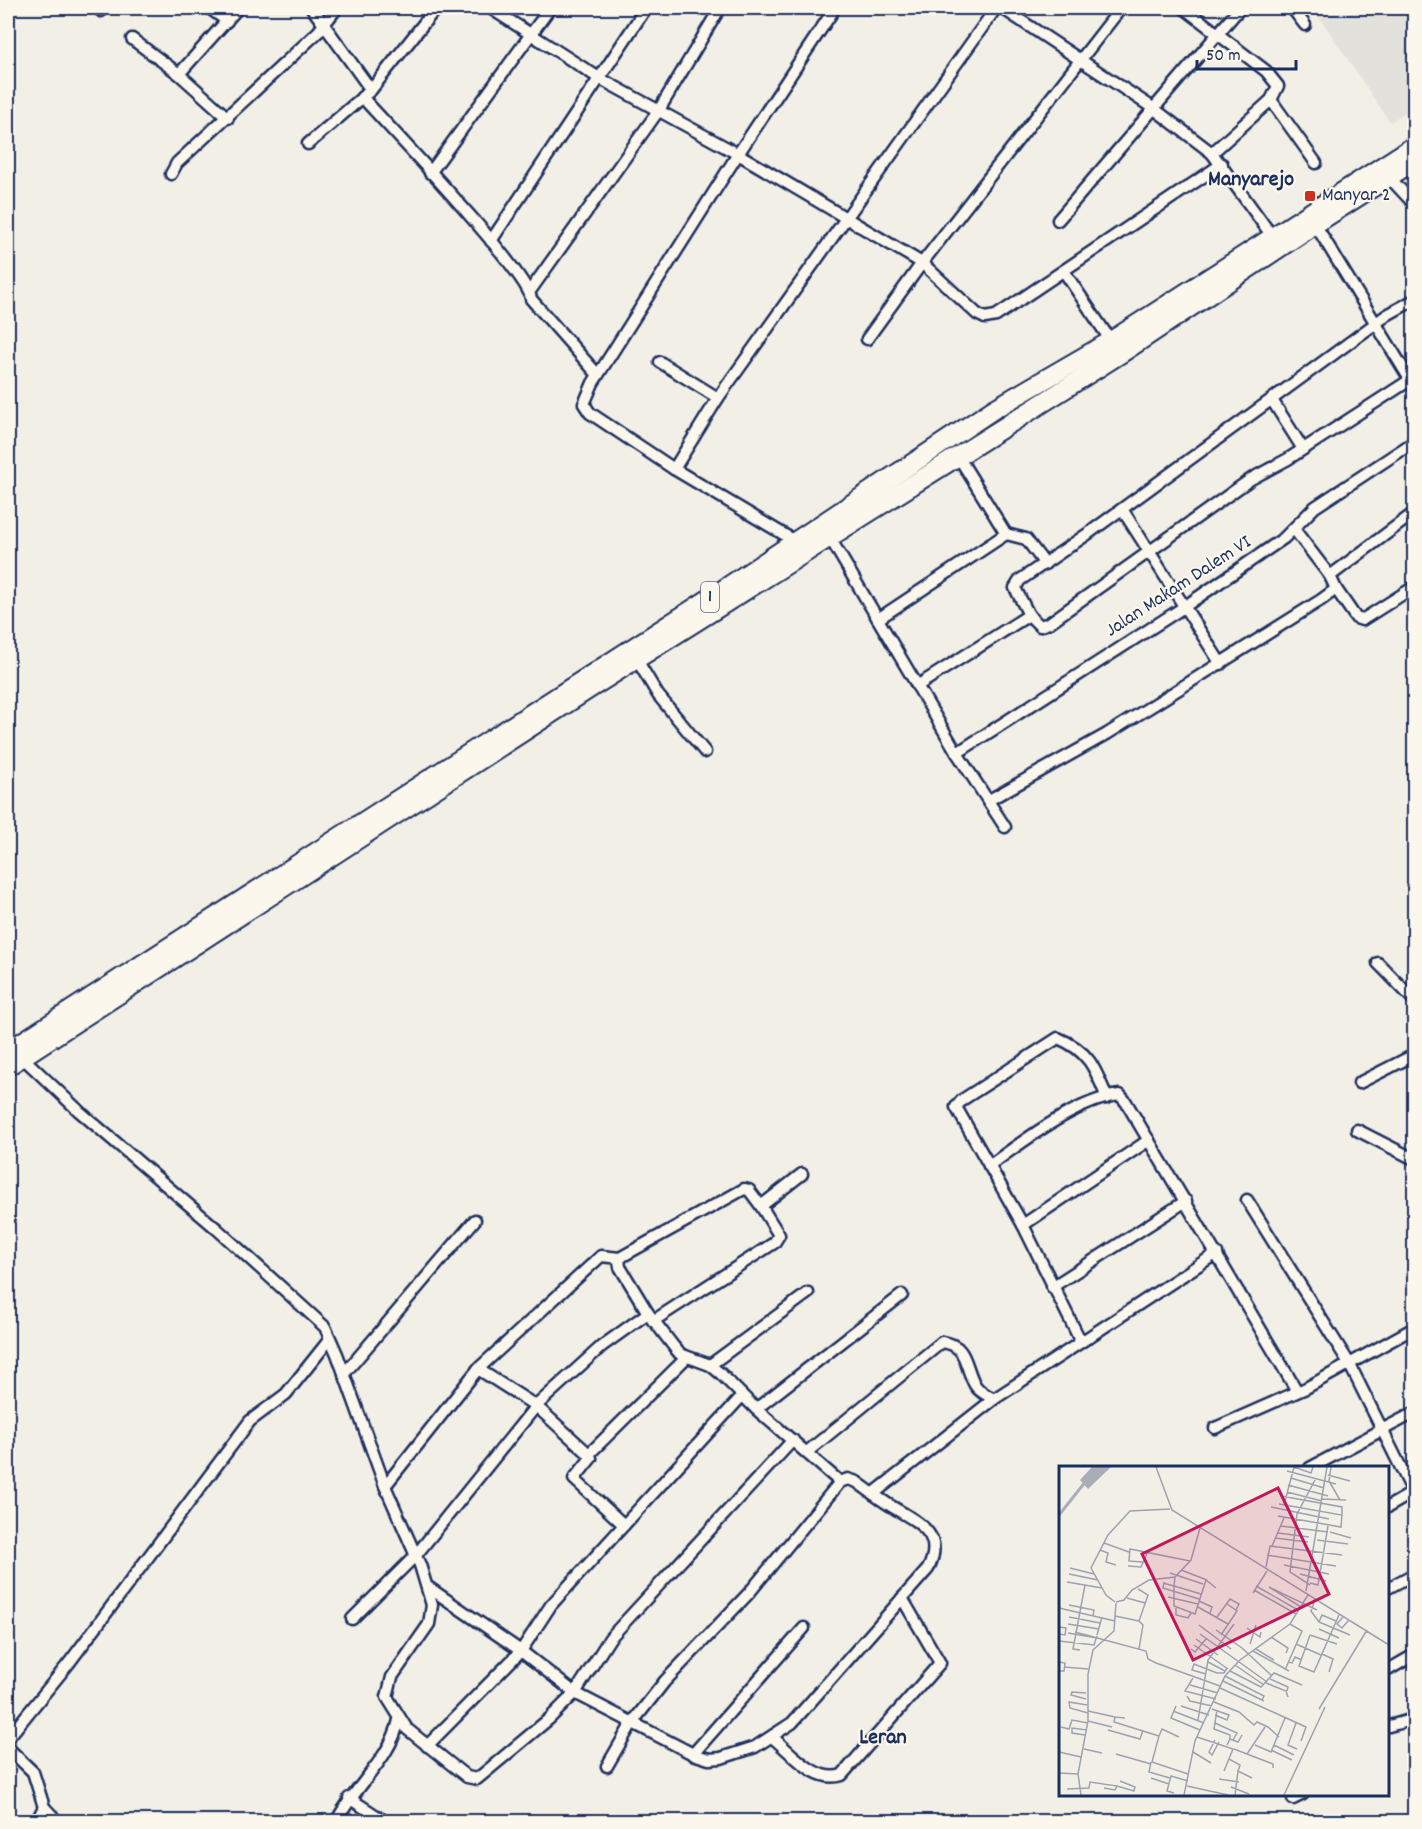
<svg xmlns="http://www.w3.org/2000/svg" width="1422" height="1829" font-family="Dekko,sans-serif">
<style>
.built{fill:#e2e1dc}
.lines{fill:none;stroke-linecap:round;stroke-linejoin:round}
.minor-casing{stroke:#1b2f5e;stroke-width:15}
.trunk-casing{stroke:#1b2f5e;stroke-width:22}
.minor{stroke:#fbf7ec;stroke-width:10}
.trunk{stroke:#fbf7ec;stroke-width:18}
.poi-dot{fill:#c8321e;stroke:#fbf7ec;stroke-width:2}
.labels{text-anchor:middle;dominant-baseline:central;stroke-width:4.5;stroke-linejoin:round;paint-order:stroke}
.shield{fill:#fbf7ec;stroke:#5e6b89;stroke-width:1.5}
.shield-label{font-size:18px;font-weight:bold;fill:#1b2f5e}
.poi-label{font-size:20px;fill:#1b2f5e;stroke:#fbf7ec;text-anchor:start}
.street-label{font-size:20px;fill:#1b2f5e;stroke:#fbf7ec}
.quarter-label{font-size:22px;font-weight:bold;fill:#1b2f5e;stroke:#fbf7ec}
.inset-river{fill:none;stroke:#a9adb7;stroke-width:3}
.inset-road{fill:none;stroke:#9ca2b0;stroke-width:1.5}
.view{fill:#c2185b;fill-opacity:0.15;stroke:#c2185b;stroke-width:3}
.inset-edge{fill:none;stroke:#1b2f5e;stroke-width:3}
</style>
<rect width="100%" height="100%" fill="#f2efe6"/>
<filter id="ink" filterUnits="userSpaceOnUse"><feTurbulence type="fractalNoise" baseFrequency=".0167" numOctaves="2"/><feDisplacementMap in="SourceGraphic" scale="12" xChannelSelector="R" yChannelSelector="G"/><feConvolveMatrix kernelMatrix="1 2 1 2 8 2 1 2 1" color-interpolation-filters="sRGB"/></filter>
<g filter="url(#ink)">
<path class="built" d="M 1313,8 L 1414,8 L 1414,107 L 1390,122 Z"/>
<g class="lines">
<g class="minor-casing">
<g id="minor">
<path d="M 209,8 L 227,21"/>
<path d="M 312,8 L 371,90"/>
<path d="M 490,8 L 599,78 L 738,154 L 922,263 L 977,314 L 985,318 L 996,316 L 1222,164"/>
<path d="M 1002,8 L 1153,108 L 1212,153 L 1272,236"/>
<path d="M 1184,8 L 1266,71 L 1278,86 L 1271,100 L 1212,153"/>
<path d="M 1292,8 L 1305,25"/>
<path d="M 101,11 L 105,8"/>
<path d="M 132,39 L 179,74 L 228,118"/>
<path d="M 179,74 L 238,8"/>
<path d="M 362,97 C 389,127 529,273 531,299 L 598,375"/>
<path d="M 1271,100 L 1316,163"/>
<path d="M 308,144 L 371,90 L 436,8"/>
<path d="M 430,173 L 550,8"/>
<path d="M 171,174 L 177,163 L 318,32 L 337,8"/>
<path d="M 1388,176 L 1414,204"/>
<path d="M 1058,220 L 1240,8"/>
<path d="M 1315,224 L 1414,386"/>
<path d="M 491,241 L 646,8"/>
<path d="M 1065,273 L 1111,341"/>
<path d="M 530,291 L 659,110 L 720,8"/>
<path d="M 867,339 L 922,263 L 1121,8"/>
<path d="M 660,362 L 718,398"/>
<path d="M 1410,380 L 1288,459 L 1251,479 L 1049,623 L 1040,626 L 1029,615 L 1015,588 L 1020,580 L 1089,533 L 1387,315 L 1414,300"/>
<path d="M 1272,400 L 1303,449"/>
<path d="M 958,456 L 1006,534"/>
<path d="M 674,469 L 718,398 L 996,8"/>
<path d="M 1122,509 L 1221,664"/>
<path d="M 1294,529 L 1330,576"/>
<path d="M 830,538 L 957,753 L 1005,827"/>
<path d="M 795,541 L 674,469 L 590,413 L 584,404 L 593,383 L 738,154 L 835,8"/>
<path d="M 1336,589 L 1356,618 L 1362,620 L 1414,587"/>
<path d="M 878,619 L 1006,534 L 1026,539 L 1045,564"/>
<path d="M 637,660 L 658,695 L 705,752"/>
<path d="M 917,686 L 1029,615"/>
<path d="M 957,753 L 1184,607 L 1284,538 L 1315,507 L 1414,442"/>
<path d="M 989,800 L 1107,734 L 1321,600 L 1336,589 L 1330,576 L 1414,513"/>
<path d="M 1378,963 L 1414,1000"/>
<path d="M 22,1057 L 79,1111 L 217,1229 L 325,1327 L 337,1354 L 385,1486 L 420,1565 L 432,1605 L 429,1624 L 392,1677 L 387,1697 L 407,1729 L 467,1777 L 477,1779 L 549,1719 L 575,1693 L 610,1638 L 793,1440"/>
<path d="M 1359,1083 L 1414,1055"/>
<path d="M 1357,1130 L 1414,1159"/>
<path d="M 989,1166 C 1022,1142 1078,1099 1120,1095 L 1126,1102 L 1297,1391"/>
<path d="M 1247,1200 L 1349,1363 L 1414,1494"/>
<path d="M 761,1206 L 749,1190 L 744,1189 L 623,1256 L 619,1260 L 620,1267 L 648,1313 L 674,1347 L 680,1354 L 710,1365 L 721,1374 L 756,1409 L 840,1482"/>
<path d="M 1023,1225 L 1149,1140"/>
<path d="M 1052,1287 L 1186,1201"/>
<path d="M 653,1321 L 774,1243 L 779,1235 L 761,1206 L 802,1174"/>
<path d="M 1081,1342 L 1023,1225 L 956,1107 L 962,1100 L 1058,1038 C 1089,1051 1095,1068 1107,1098"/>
<path d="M 710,1365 L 808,1293"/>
<path d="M 478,1369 L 536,1406 L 589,1454 L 591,1458 L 574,1479 L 624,1525"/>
<path d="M 344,1374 L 475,1220"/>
<path d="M 756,1409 L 902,1295"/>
<path d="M 1215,1428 L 1306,1388 L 1414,1328"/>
<path d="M 807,1452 L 942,1342 C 968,1345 964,1366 975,1385 C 979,1392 987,1395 994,1399"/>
<path d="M 589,1454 L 687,1357"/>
<path d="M 1310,1468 L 1414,1413"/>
<path d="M 385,1486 L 478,1369 L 601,1256 L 620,1258"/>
<path d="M 873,1494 L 994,1399 L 1217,1253"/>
<path d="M 1388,1507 L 1414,1492"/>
<path d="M 428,1587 L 521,1651 L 551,1605 L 742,1396"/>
<path d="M 1388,1588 L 1414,1574"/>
<path d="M 352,1619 L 416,1555 L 536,1406 L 602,1346 L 648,1313"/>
<path d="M 1388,1670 L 1414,1655"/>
<path d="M 1389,1726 L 1414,1719"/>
<path d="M 772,1737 C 792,1753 816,1784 842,1775 L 940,1663 L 902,1598"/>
<path d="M 8,1738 L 69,1663 L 250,1421 L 286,1394 L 330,1339"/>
<path d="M 427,1746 L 521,1651 L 575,1693 L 693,1754 L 709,1759 L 721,1758 L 755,1747 L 792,1723 L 928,1569 C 946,1533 917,1522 891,1506 C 879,1499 868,1490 857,1482 L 848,1479 L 840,1482 L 749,1593 L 665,1681 L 632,1723 L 607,1766"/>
<path d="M 8,1748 L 33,1772 L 44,1807 L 58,1822"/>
<path d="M 693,1754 L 804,1628"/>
<path d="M 349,1798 L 386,1822"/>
<path d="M 1293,1799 L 1303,1794"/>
<path d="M 36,1822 L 44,1807"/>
<path d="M 336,1822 C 356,1784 390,1760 399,1720"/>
</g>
</g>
<g class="trunk-casing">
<g id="trunk">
<path d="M 8,1051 L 724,589 L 994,409 L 1111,341 L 1414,146"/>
<path d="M 8,1066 L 589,689 L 1120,354 L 1315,224 L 1414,161"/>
</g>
</g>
<use href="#minor" class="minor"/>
<use href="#trunk" class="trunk"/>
</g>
</g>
<rect class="poi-dot" x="1304" y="190" width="12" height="12" rx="3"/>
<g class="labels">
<rect class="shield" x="701" y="582" width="18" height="30" rx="4.5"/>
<g class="shield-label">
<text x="710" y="597">1</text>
</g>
<g class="poi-label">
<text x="1322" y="196">Manyar 2</text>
</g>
<g class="street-label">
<text transform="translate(1179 587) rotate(-33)">Jalan Makam Dalem VI</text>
</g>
<g class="quarter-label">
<text x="1251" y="180">Manyarejo</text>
<text x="883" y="1738">Leran</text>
</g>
</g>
<g transform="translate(1059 1466)">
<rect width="330" height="330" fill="#f2efe6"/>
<path d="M 33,1 L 52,1 L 29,23 L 21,14 Z" fill="#a9adb7"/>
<path class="inset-river" d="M 0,49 L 27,15"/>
<path class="inset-road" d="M 97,1 L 113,44 L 330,179M 235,1 L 252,7 L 254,1M 272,1 L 270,15 L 281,34M 228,5 L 277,18M 269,9 L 291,15M 232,12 L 265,22M 229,19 L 269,30M 228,26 L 263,35M 222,30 L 283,41 L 283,49M 263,33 L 287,34M 225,39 L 235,1M 212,41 L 270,53M 219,50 L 282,61 L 283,49 L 220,38M 222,60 L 269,66M 271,66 L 292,72M 219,67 L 250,71M 216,72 L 249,76M 258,74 L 289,78M 45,77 L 70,86M 213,80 L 225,52M 41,84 L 49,87 L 47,96 L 57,99M 208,89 L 277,100M 84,96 L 70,95 L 71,83 L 131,95M 225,99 L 270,108M 69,100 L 82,101 L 89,85M 207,101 L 211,80 L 283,89M 11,102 L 35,108M 122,104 L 148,114M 111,107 L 144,118M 10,108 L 39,114M 241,108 L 267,115M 116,111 L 115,120 L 142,128M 8,116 L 43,122M 105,116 L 104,122 L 140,133M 104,117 L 115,120 L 115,140 L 136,148 L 147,114 L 157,122M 251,117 L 259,119 L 269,60M 251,119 L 231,106 L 238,48 L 256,14M 197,120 L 239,144M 79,123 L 89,129 L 80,155 L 84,159 L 80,183M 195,124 L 237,148M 247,125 L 268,1M 194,127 L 208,105M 109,131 L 139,138M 68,132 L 86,137M 256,133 L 252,145 L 260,156M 140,135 L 153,141 L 151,147M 56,136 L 47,129 L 32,102 L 49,69 L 71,45 L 111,43M 57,136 L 65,134 L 73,124 L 90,114 L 116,111 L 132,94 L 141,62M 10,139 L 35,144 L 34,150M 139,141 L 169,158M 242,141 L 210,121 L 258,144M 0,142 L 56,155M 117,142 L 117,149 L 129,152 L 132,147M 56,150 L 80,155M 10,151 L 41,157M 158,151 L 171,133 L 180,138 L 177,144M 284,151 L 278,158 L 283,162 L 290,154M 260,156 L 291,169M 260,156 L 263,149 L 277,155M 9,158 L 40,163M 140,159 L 172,183M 0,161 L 7,162 L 6,169 L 0,168M 188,162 L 201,171 L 202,166M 260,163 L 280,172M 157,164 L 183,182M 16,166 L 87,185 L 89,193 L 97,197 L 161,220M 9,167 L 38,172M 141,168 L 208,216M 38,169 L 43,151M 162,169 L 178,145 L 168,138M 251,169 L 240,200 L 255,206 L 280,149M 251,169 L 278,178M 212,171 L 229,182 L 227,187M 137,173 L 159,189M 0,175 L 35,179 L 38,170M 191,178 L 197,159M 237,178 L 262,189M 135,179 L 169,203M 183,182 L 213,210M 132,183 L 136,186 L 147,173M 197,183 L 215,194M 21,184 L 14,183 L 26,119M 194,185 L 230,205M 263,188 L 274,193 L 270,206M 0,196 L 6,197 L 5,205 L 0,205M 149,196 L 166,205M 229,196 L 233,197 L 236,191 L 243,194M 176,199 L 205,219M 5,201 L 29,203M 226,204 L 243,165 L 231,158M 171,205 L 202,221 L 215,207 L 243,219M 147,208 L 133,204 L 135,198 L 158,207 L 165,207 L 168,202M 166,210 L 205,230 L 203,234M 134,212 L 126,225 L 157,233M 211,213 L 229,221 L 228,225M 164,215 L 205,235M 207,217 L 227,225 L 229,231M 131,219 L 159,227M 161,222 L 247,261 L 242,275M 27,227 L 13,226 L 12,229 L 27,233M 128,230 L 131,235 L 153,240M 155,236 L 180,246 L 195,259 L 198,256 L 209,261 L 220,271M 28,239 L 10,236 L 11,242 L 29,247M 117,240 L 112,252 L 141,264M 122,240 L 150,249M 153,243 L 170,249 L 168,254 L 156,249M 260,243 L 308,164M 158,244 L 155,263 L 171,269 L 171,273M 29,245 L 56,251M 114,245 L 145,257M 66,252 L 56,251 L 55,256 L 100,270 L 103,263 L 120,271M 139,254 L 149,194 L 175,158M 29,255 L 53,261M 156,257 L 178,267 L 174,274M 237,257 L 229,279 L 238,283M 2,261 L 10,263 L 13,254 L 29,257M 49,264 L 81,273 L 84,264M 26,269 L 13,267 L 13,262 L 28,264M 100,270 L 93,296 L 129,308M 138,271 L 174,283 L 165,305M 156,274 L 150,286 L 153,289 L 160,276M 168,279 L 171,273 L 179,276 L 183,269M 196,279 L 212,286 L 226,252M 215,279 L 235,289M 25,283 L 43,287M 175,283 L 214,298 L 214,302M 212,284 L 233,294M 0,286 L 22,291M 134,286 L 152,297M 57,288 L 92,298M 188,288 L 206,261M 170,293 L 181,299 L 179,305 L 193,312M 92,296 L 90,306 L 111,312M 0,307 L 19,308M 92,312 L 110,318M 160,313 L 180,316M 58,320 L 75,325 L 76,321 L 61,315M 128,320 L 169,329M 172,321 L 190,328M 8,323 L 30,322 L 31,316 L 58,320 L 56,324 L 45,322M 115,327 L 108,325 L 112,310 L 129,315M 22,329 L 19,308 L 29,255 L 29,208 L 34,184 L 55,165 L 57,137M 125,329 L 136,275 L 166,210 L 181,194 L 231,158 L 249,129M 176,329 L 179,305M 225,329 L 266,241"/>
<path class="view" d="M 219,22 L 270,128 L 134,194 L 83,88 Z"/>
<rect width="330" height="330" class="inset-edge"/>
</g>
<rect width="1422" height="1829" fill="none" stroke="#fbf7ec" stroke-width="30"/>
<rect x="15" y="15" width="1392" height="1799" fill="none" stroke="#1b2f5e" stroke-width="2" filter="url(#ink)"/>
<path d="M1197 60v9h99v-9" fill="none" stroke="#1b2f5e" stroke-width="3"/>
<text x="1206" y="60" font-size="18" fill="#1b2f5e" stroke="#fbf7ec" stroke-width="4.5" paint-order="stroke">50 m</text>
</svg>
